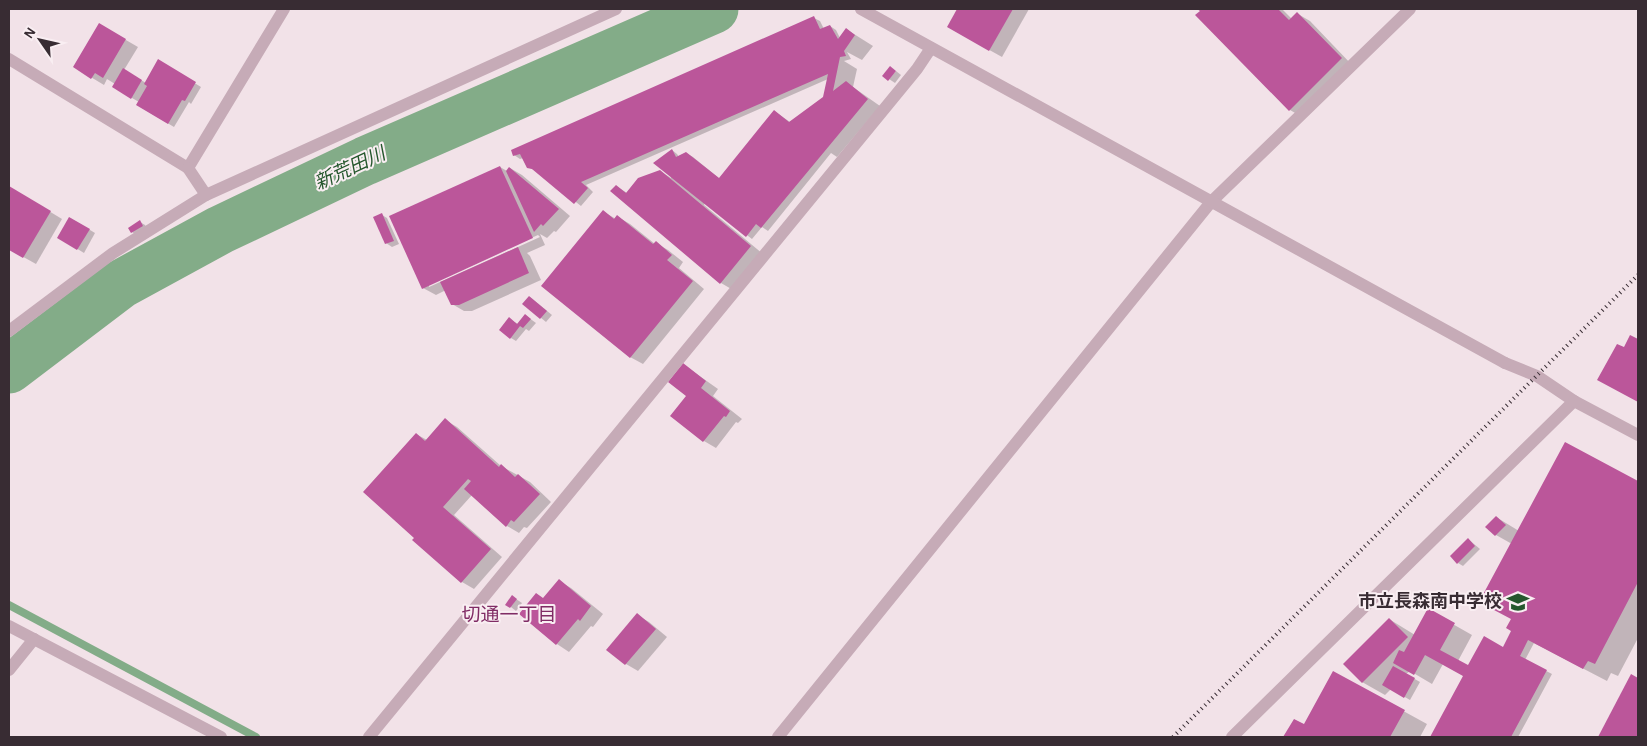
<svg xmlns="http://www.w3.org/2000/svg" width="1647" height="746" font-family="'Alegreya Sans','Noto Sans JP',sans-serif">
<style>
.shadow{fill:#0003;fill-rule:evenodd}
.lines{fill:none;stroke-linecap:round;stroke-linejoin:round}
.stream{stroke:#83ac88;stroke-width:8}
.river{stroke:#83ac88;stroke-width:49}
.building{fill:#bb569a}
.minor{stroke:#c6abb7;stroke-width:12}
.tertiary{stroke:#c6abb7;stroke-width:12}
.rail{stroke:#382c33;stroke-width:4;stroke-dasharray:1 4;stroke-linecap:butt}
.labels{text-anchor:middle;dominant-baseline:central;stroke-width:4;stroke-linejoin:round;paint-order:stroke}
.poi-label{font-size:18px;font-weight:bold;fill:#382c33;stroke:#f9eef2;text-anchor:end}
.water-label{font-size:19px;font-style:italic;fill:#25572d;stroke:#f9eef2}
.neighbourhood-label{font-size:19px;fill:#802c65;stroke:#f9eef2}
</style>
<rect width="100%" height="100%" fill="#f2e2e8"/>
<g class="shadow">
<path d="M 959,9 L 1029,9 L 1002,57 L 948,27 Z"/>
<path d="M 1199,9 L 1282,9 L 1292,19 L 1298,14 L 1310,21 L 1353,66 L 1302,117 L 1290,110 Z"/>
<path d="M 814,18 L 820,21 L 824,29 L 830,26 L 836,30 L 840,38 L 846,29 L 873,46 L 862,60 L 847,52 L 851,59 L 844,61 L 857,69 L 853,87 L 880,106 L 837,157 L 831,153 L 768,231 L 762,227 L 752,239 L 705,203 L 704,205 L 763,254 L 733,290 L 721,283 L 616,186 L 627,193 L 660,171 L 671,178 L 672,150 L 677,154 L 679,157 L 686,153 L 693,157 L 720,179 L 774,111 L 790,122 L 824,98 L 828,79 L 586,185 L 593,192 L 581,206 L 536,171 L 528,167 L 523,158 L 520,159 L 514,155 Z"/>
<path d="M 100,25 L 138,47 L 124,70 L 146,83 L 159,61 L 201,87 L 191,104 L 189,102 L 174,127 L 137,105 L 139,102 L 113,87 L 115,84 L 107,79 L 104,85 L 74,67 Z"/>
<path d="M 896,71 L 901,75 L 895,83 L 889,79 Z"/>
<path d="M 500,167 L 507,171 L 510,168 L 522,175 L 570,216 L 556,232 L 554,231 L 547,238 L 540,234 L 545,245 L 527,253 L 530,256 L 541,280 L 472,311 L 464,311 L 452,304 L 446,290 L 436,295 L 423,288 ZM 538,235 L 540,237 L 429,287 L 429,284 Z"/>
<path d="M 9,187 L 62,219 L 36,264 L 9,249 Z"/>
<path d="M 604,212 L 616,219 L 618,217 L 630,224 L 655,244 L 656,243 L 668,250 L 683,262 L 679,268 L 704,289 L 643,364 L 630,357 Z"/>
<path d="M 382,215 L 387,218 L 399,244 L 392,247 L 386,243 Z"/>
<path d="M 70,218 L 95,233 L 84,253 L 58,237 Z"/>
<path d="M 140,222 L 145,225 L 148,230 L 138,236 L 132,232 Z"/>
<path d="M 530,297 L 552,315 L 546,322 L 524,304 Z"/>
<path d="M 525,315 L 536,323 L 529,331 L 526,329 L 516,341 L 511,338 L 509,319 L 518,324 Z"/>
<path d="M 1631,336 L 1638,341 L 1638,401 L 1617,390 L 1624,349 Z"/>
<path d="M 684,365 L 718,389 L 713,396 L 742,419 L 738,423 L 736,422 L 716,448 L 704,441 L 671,416 L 688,396 Z"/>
<path d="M 445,420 L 457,427 L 501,466 L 530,482 L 551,502 L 527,528 L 524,527 L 519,533 L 507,526 L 472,495 L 454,515 L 502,557 L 474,589 L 462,582 L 414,540 L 416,538 L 416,434 L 427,440 Z"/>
<path d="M 1566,444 L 1638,483 L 1638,638 L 1618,676 L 1611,673 L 1607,681 L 1534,643 L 1525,660 L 1552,674 L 1518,737 L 1432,737 L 1464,676 L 1443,664 L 1432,684 L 1410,671 L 1406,674 L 1420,682 L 1410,700 L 1391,689 L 1385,695 L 1362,682 L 1389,619 L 1415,635 L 1428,610 L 1472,635 L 1458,661 L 1469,667 L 1503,648 L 1513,630 L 1512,544 L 1496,535 L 1496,517 L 1519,531 Z"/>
<path d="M 1468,539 L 1480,549 L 1463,566 L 1458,563 Z"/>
<path d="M 559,581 L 571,588 L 603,614 L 593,627 L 591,626 L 569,652 L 557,644 L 520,614 L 544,599 Z"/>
<path d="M 513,597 L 522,603 L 516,611 L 507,604 Z"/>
<path d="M 637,615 L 649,622 L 667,637 L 638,671 L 626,664 L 608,650 Z"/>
<path d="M 1334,673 L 1427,724 L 1420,737 L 1285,737 L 1294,720 L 1305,726 Z"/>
<path d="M 1632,676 L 1638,679 L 1638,737 L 1599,737 Z"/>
</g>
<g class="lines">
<path class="stream" d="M 9,605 L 256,737"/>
<path class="river" d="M 9,369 L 121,284 L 220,230 L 365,161 L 714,9"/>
</g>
<g class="building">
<path d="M 957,9 L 1013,9 L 989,51 L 947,27 Z"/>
<path d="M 1197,9 L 1278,9 L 1289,20 L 1297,12 L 1342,58 L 1289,111 L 1195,15 L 1200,11 Z"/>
<path d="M 814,16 L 820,29 L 830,25 L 838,39 L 846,28 L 855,35 L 844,51 L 846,56 L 840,57 L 833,91 L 846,81 L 868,99 L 761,228 L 756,224 L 746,237 L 653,163 L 672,149 L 676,157 L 686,152 L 719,178 L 774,110 L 789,122 L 823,97 L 828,74 L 581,182 L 588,188 L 574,204 L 532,169 L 527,168 L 520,154 L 513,156 L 511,150 Z"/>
<path d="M 99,23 L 126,39 L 103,78 L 95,73 L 91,79 L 73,67 Z"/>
<path d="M 158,59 L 196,82 L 185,101 L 182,100 L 168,124 L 136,105 L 147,86 L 144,84 Z"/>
<path d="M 890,66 L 896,71 L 888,81 L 882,76 Z"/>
<path d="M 123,68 L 142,80 L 131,99 L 112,87 Z"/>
<path d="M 500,166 L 533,238 L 422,289 L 389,216 Z"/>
<path d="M 509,167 L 559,209 L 543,226 L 541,224 L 534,232 L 506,171 Z"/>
<path d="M 660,170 L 751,246 L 720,284 L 610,191 L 616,185 L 626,193 L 638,178 Z"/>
<path d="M 9,186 L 51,211 L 23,258 L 9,250 Z"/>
<path d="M 603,210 L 614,219 L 617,215 L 653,244 L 656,241 L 672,255 L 667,260 L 693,281 L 630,358 L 541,286 Z"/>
<path d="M 382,213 L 394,241 L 385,244 L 373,217 Z"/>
<path d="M 69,217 L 90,229 L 77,250 L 57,238 Z"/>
<path d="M 140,220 L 143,226 L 131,233 L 128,228 Z"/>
<path d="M 518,247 L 529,273 L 459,305 L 451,305 L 440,282 Z"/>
<path d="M 529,296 L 547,311 L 540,319 L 522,304 Z"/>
<path d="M 525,314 L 531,319 L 523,328 L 520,326 L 510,339 L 499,330 L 509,317 L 517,324 Z"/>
<path d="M 1630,335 L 1638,339 L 1638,402 L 1597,380 L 1617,344 L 1624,347 Z"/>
<path d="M 683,363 L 706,381 L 701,388 L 730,411 L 726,417 L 724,416 L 703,442 L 670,416 L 686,396 L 668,382 Z"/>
<path d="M 445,418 L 499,467 L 501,464 L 515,477 L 518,474 L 540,494 L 514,522 L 511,520 L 506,527 L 464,489 L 471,481 L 468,479 L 443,507 L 491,549 L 461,583 L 412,540 L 414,538 L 363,492 L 416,433 L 425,441 Z"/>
<path d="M 1565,442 L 1638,481 L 1638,582 L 1595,664 L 1588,661 L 1583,669 L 1528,640 L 1520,656 L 1547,670 L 1511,737 L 1430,737 L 1463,676 L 1425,655 L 1414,675 L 1393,663 L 1399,650 L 1404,652 L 1428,608 L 1455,623 L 1440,650 L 1468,665 L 1484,636 L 1503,647 L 1511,631 L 1506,628 L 1511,619 L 1479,602 Z"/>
<path d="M 1496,516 L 1506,525 L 1495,536 L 1485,527 Z"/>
<path d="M 1468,538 L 1475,546 L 1457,564 L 1450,556 Z"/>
<path d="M 559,579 L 591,606 L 580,621 L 578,619 L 556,645 L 519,614 L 536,593 L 543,598 Z"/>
<path d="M 512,595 L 517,599 L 510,608 L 505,605 Z"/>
<path d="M 637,613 L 656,629 L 625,665 L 606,650 Z"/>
<path d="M 1389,618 L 1408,637 L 1362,683 L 1343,664 Z"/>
<path d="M 1393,666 L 1415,678 L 1404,698 L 1382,685 Z"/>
<path d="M 1333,671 L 1405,710 L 1390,737 L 1283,737 L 1294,719 L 1304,724 Z"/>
<path d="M 1631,674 L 1638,678 L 1638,737 L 1598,737 Z"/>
</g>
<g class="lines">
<g class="minor">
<path d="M 9,59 L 188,168 L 284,9"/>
<path d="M 206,195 L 616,9"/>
<path d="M 9,331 L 113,253 L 206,195 L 188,168"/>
<path d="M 9,626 L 221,737"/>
<path d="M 9,670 L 34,639"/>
<path d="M 369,737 L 917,69 L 931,48"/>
<path d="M 778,737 L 1211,202 L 1410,9"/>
<path d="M 1232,737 L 1574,401 L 1537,376 L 1505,363"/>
</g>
<g class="tertiary">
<path d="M 861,9 L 1505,363"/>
<path d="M 1574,401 L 1638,435"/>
</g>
<path class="rail" d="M 1173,737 L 1638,275"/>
</g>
<defs>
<g id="school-bare" transform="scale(1.725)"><path d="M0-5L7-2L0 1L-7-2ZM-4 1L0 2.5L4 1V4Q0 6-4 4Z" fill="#25572d" stroke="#f9eef2" stroke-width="2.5" paint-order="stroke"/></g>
</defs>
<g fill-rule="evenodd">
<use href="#school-bare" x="1518" y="602"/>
</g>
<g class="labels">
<g class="poi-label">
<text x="1502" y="602">市立長森南中学校</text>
</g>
<g class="water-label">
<text transform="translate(350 169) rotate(-25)">新荒田川</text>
</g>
<g class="neighbourhood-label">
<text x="509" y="615">切通一丁目</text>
</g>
</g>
<rect width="1647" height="746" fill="none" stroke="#382c33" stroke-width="20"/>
<g transform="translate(40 40) rotate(304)" stroke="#f9eef2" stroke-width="4" paint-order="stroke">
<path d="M0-4L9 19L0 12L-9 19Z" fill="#382c33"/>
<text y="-8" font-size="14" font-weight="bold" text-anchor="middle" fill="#382c33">N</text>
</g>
</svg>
